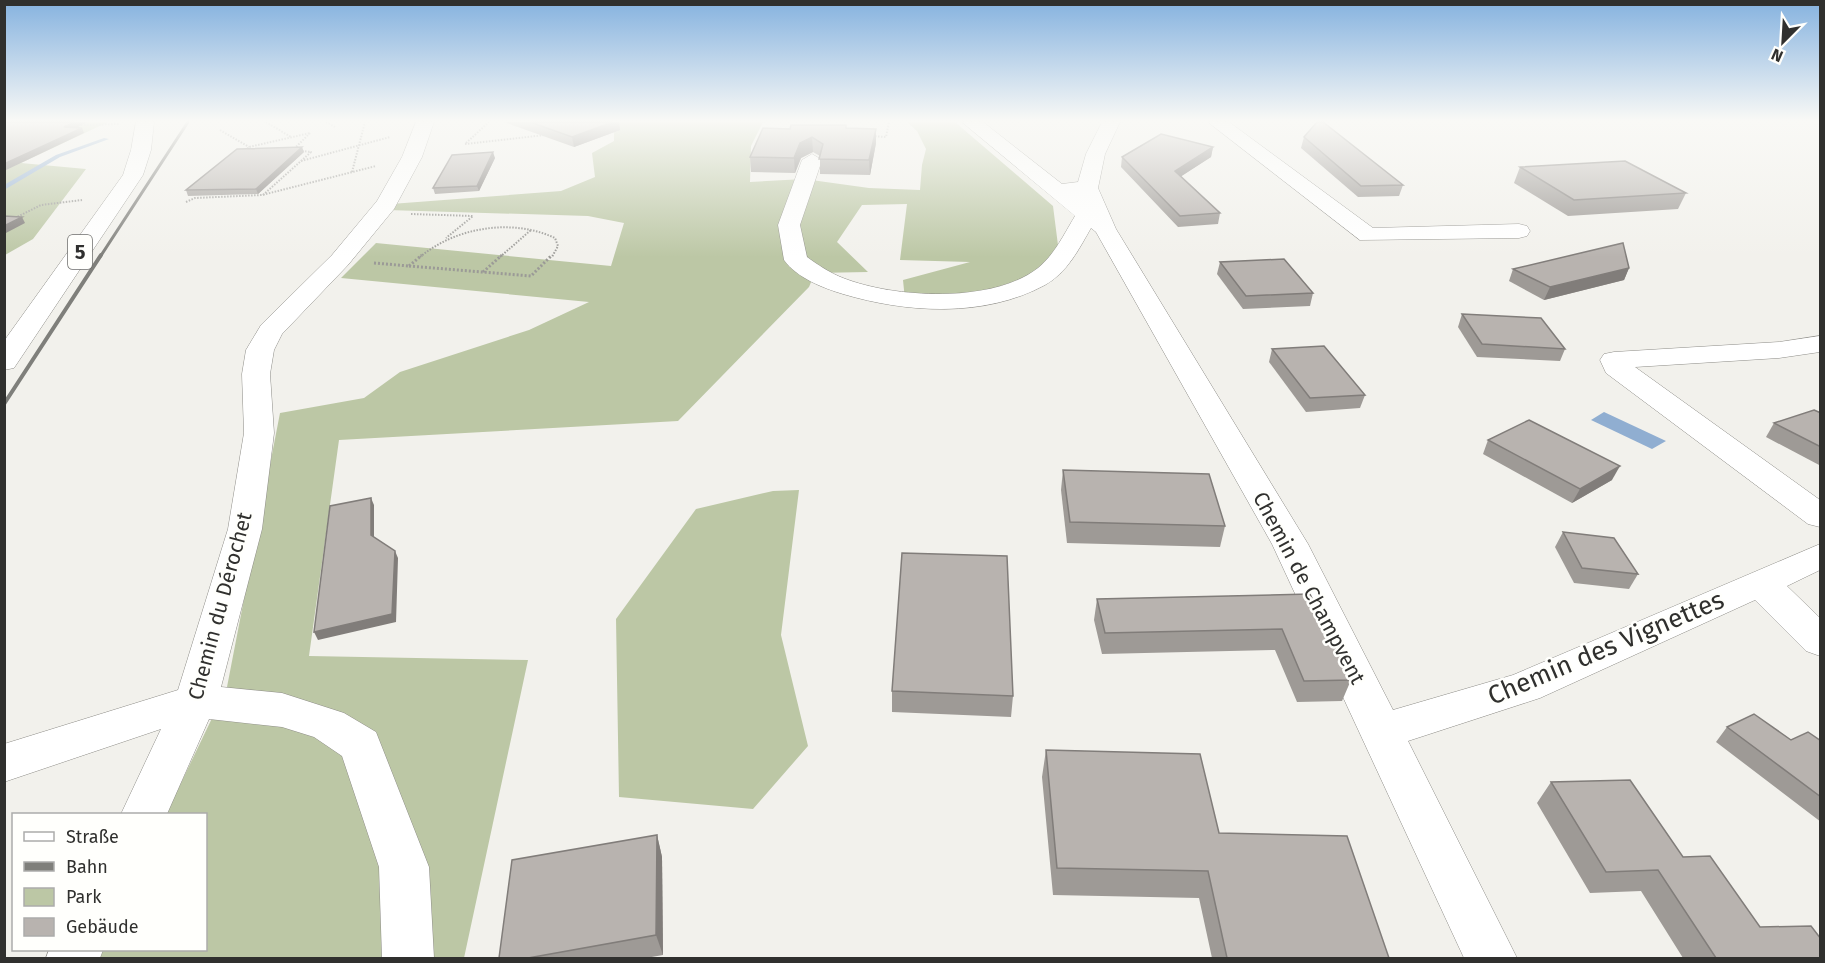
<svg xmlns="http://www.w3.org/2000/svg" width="1825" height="963" font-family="'Fira Sans',sans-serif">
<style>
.green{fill:#bcc7a5}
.water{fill:#90aed1}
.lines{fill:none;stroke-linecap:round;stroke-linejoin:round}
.stream{fill:#90aed1;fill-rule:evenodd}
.minor-casing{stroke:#8e8d88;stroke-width:1}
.major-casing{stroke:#8e8d88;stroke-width:1}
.path-far1{stroke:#9b9a97;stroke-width:2;stroke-dasharray:1.5 1.5;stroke-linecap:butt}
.path{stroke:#9b9a97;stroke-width:3;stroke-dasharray:2 2;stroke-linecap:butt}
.minor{fill:#fff;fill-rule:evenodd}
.major{fill:#fff;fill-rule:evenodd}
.rail-far1{stroke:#7f7f7b;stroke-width:3}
.rail{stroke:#7f7f7b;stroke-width:4}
.wall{fill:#9e9a96}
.shaded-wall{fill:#817d7a}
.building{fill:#b8b3af;stroke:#817d7a;stroke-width:1.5}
.labels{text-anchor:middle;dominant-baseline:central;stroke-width:5;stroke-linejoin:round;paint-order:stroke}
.shield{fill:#fffffc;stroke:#6e6e6c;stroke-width:1.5}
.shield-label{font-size:20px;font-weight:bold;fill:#30302e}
.street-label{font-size:21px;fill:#30302e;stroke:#fffffc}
.near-street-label{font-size:26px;fill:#30302e;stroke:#fffffc}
</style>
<rect width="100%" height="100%" fill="#f2f1ec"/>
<g class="green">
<path d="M 5,122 L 108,122 L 21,163 L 86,169 L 33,239 L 5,255 Z"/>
<path d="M 614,122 L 763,122 L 751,146 L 750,182 L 804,179 L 869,188 L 920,190 L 922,165 L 926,149 L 917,131 L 907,122 L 955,122 L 1053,206 L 1060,261 L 995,294 L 905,300 L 903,280 L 970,262 L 900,260 L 907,204 L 862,205 L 837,242 L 868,272 L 815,273 L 809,287 L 678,421 L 339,440 L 309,656 L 528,660 L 464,958 L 96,958 L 100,950 L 206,950 L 206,814 L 166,814 L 227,687 L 280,413 L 364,398 L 400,372 L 529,330 L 589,302 L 341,278 L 376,243 L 611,266 L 624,223 L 588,216 L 387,210 L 391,204 L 561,191 L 595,177 L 592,153 L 614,141 Z"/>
<path d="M 799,490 L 781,635 L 808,746 L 753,809 L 619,797 L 616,619 L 696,509 L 773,491 Z"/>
</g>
<path class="water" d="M 1604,412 L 1666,441 L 1652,449 L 1591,420 Z"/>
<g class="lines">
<path class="stream" d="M 104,138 L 109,139 L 60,157 L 4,190 L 4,185 L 56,155 Z"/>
<g class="minor-casing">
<g id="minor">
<path d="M 416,122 L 434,122 L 422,157 L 394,209 L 348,265 L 282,334 L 274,350 L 270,374 L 274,433 L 262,529 L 221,687 L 282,693 L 344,713 L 376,732 L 429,867 L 434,958 L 382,958 L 379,867 L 342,756 L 314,737 L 282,727 L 209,719 L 167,814 L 121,814 L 161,729 L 4,782 L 4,744 L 178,690 L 228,529 L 244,433 L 242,374 L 246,350 L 261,325 L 332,255 L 377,201 L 402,157 Z"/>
<path d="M 962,122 L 983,122 L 1062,184 L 1078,182 L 1086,154 L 1102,122 L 1120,122 L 1105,154 L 1098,188 L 1116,229 L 1308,544 L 1393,710 L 1513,675 L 1820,544 L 1820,570 L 1787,586 L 1820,618 L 1820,656 L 1806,651 L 1755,600 L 1540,698 L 1408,741 L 1517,958 L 1464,958 L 1272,544 L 1096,232 L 1091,228 C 1079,249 1067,273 1045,285 C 984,318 907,313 843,294 C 823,288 797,278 784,260 L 778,225 L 802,160 L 812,154 L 822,160 L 800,225 L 807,257 C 818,265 830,273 843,278 C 894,298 992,304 1038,268 C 1055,254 1064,234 1075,216 Z"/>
<path d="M 1208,122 L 1229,122 L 1373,228 L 1519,224 L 1527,226 L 1530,231 L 1527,236 L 1519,238 L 1360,240 Z"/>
<path d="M 1820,336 L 1820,352 L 1779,358 L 1635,367 L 1820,500 L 1820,527 L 1808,524 L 1606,373 L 1600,360 L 1604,354 L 1614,352 L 1779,342 Z"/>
<path d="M 49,950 L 103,950 L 100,958 L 46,958 Z"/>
</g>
</g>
<g class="major-casing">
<path id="major" d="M 136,122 L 154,122 L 151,150 L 143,175 L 14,368 L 4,370 L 4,341 L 123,175 L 131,150 Z"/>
</g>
<g class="path-far1">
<path d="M 266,122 L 291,137"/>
<path d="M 326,122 L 335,127"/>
<path d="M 78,125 L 119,124"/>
<path d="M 220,130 L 249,147"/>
<path d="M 872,136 L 886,137 L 889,122"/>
<path d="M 466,143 L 489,122"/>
<path d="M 465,144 L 545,135"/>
<path d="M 245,151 L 249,147 L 310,133"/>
<path d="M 292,151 L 310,133"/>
<path d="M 301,161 L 390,137"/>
<path d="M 352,172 L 365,122"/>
<path d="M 263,195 L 311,152 L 302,151"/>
<path d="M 186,202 L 195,198 L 262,195 L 376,166"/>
<path d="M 411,214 L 473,216 L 446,238"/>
<path d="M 15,218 L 41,205 L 82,200"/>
<path d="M 420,257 C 456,227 512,218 555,238 L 558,246 L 552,257"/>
<path d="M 500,257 L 531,230"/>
</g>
<g class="path">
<path d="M 374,263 L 409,266"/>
<path d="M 409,266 L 531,276 L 552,255"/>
<path d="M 409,266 L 422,255"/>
<path d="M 483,272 L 502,255"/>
</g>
<use href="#minor" class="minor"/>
<use href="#major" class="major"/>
<path class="rail-far1" d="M 100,257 L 188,122"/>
<path class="rail" d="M 4,404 L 101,255"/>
</g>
<g class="wall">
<path d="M 504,122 L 619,122 L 620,130 L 574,147 Z"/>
<path d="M 763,128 L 876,129 L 876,143 L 870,175 L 820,174 L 820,156 L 813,152 L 801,158 L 795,173 L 751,172 L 750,157 Z"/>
<path d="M 1304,137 L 1403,185 L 1399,196 L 1358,197 L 1301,148 Z"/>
<path d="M 1213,147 L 1211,157 L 1181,176 L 1220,213 L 1218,224 L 1178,227 L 1121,167 L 1122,157 Z"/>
<path d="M 304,152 L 258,194 L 188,196 L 186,190 Z"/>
<path d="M 495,158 L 479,191 L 435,194 L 433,188 Z"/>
<path d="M 1520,167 L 1686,193 L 1678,209 L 1568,216 L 1514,183 Z"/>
<path d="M 1220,262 L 1313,293 L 1310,306 L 1243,309 L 1217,274 Z"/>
<path d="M 1629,268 L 1624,280 L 1544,300 L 1509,281 L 1513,269 Z"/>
<path d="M 1462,314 L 1565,349 L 1560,361 L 1477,357 L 1458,327 Z"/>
<path d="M 1272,349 L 1365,395 L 1360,408 L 1306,412 L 1269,362 Z"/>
<path d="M 1821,413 L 1821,466 L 1766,437 L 1774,423 Z"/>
<path d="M 1488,440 L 1612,480 L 1572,503 L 1483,454 Z"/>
<path d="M 1063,470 L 1225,526 L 1220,547 L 1067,543 L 1061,490 Z"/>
<path d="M 1563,532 L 1638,574 L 1629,589 L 1574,583 L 1555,547 Z"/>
<path d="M 1310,594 L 1351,680 L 1342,701 L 1297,702 L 1275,650 L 1102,654 L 1094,620 L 1097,599 Z"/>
<path d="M 892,691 L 1013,696 L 1011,717 L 892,712 Z"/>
<path d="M 1727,727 L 1791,740 L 1821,741 L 1821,822 L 1716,742 Z"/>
<path d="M 1046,750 L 1219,833 L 1389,958 L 1212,958 L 1199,898 L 1053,895 L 1042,777 Z"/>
<path d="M 1551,782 L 1683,857 L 1760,927 L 1821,958 L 1683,958 L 1641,891 L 1590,893 L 1537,803 Z"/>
<path d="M 657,835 L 662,857 L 663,955 L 646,958 L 499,958 Z"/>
</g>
<g class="shaded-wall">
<path d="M 75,122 L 87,122 L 67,133 L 64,127 Z"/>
<path d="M 613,122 L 619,122 L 620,130 L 574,147 L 572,137 Z"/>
<path d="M 82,128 L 84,133 L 4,171 L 4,164 Z"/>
<path d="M 876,129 L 876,143 L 870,175 L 869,160 Z"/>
<path d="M 812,137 L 813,152 L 801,158 L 795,173 L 794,158 L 800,143 Z"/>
<path d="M 302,147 L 304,152 L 258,194 L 256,189 Z"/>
<path d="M 1213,147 L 1211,157 L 1174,181 L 1175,171 Z"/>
<path d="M 493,152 L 495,158 L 479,191 L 477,186 Z"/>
<path d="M 22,217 L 25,223 L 4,234 L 4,226 Z"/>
<path d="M 1629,268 L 1624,280 L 1544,300 L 1550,287 Z"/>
<path d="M 1620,466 L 1612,480 L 1572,503 L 1580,489 Z"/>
<path d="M 371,498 L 374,505 L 374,542 L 371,535 Z"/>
<path d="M 395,551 L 398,558 L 396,622 L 318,640 L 314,632 Z"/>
<path d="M 657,835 L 662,857 L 663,955 L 656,935 Z"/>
</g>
<g class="building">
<path d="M 4,122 L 75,122 L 64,127 L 82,128 L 4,164 Z"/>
<path d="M 530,122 L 613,122 L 572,137 Z"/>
<path d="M 1317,122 L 1323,122 L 1403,185 L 1361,186 L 1304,137 Z"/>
<path d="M 791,125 L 846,125 L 846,128 L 876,129 L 869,160 L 819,159 L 823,144 L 812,137 L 800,143 L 794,158 L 750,157 L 763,128 L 790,129 Z"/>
<path d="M 1161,134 L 1213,147 L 1175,171 L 1220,213 L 1180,216 L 1122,157 Z"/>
<path d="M 302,147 L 256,189 L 186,190 L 237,149 Z"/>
<path d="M 493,152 L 477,186 L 433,188 L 452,155 Z"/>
<path d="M 1625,161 L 1686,193 L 1574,200 L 1520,167 Z"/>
<path d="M 4,216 L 22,217 L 4,226 Z"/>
<path d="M 1623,243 L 1629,268 L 1550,287 L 1513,269 Z"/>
<path d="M 1284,259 L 1313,293 L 1246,296 L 1220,262 Z"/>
<path d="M 1462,314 L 1541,318 L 1565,349 L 1482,344 Z"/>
<path d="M 1324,346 L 1365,395 L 1310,398 L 1272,349 Z"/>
<path d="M 1814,410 L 1821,413 L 1821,447 L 1774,423 Z"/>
<path d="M 1529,420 L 1620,466 L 1580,489 L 1488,440 Z"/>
<path d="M 1063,470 L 1209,474 L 1225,526 L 1070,522 Z"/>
<path d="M 371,498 L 371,535 L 395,551 L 392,614 L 314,632 L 330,506 Z"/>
<path d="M 1563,532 L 1614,538 L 1638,574 L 1582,568 Z"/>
<path d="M 902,553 L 1007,556 L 1013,696 L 892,691 Z"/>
<path d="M 1310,594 L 1351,680 L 1304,681 L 1282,629 L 1105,633 L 1097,599 Z"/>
<path d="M 1754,714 L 1791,740 L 1808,732 L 1821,741 L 1821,797 L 1727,727 Z"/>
<path d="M 1046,750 L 1200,754 L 1219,833 L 1347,836 L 1389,958 L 1227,958 L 1208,871 L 1057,868 Z"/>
<path d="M 1630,780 L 1683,857 L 1710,856 L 1760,927 L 1811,926 L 1821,939 L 1821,958 L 1716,958 L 1658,870 L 1606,872 L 1551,782 Z"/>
<path d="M 657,835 L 656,935 L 528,958 L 499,958 L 512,860 Z"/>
</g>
<linearGradient id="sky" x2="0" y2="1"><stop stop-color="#85b2df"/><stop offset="0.47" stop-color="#f9f9f6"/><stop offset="1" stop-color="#f9f9f6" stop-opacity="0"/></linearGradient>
<rect width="1825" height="257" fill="url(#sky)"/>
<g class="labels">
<rect class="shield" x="68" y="235" width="24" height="34" rx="4.5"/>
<g class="shield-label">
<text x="80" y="252">5</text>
</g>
<g class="street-label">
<text transform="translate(1309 588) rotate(62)">Chemin de Champvent</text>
<text transform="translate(220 606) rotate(-75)">Chemin du Dérochet</text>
</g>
<g class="near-street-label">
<text transform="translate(1606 648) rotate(-23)">Chemin des Vignettes</text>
</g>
</g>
<rect width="1825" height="963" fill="none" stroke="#30302e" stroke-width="12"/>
<rect x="12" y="813" width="195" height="138" fill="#fffffc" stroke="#acacaa" stroke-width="1.5"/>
<rect x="24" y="832" width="30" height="9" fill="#ffffff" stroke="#acacaa" stroke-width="1.5"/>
<text x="66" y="843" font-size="18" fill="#30302e">Straße</text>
<rect x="24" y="862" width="30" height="9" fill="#7f7f7b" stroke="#acacaa" stroke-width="1.5"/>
<text x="66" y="873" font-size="18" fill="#30302e">Bahn</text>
<rect x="24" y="888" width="30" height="18" fill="#bcc7a5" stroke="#acacaa" stroke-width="1.5"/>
<text x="66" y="903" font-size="18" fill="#30302e">Park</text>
<rect x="24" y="918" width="30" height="18" fill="#b8b3af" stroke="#acacaa" stroke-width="1.5"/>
<text x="66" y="933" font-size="18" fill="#30302e">Gebäude</text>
<g transform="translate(1783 42) rotate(204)" stroke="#fffffc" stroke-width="4.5" paint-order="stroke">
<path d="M0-4.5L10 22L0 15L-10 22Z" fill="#30302e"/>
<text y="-9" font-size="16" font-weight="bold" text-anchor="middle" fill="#30302e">N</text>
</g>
</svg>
